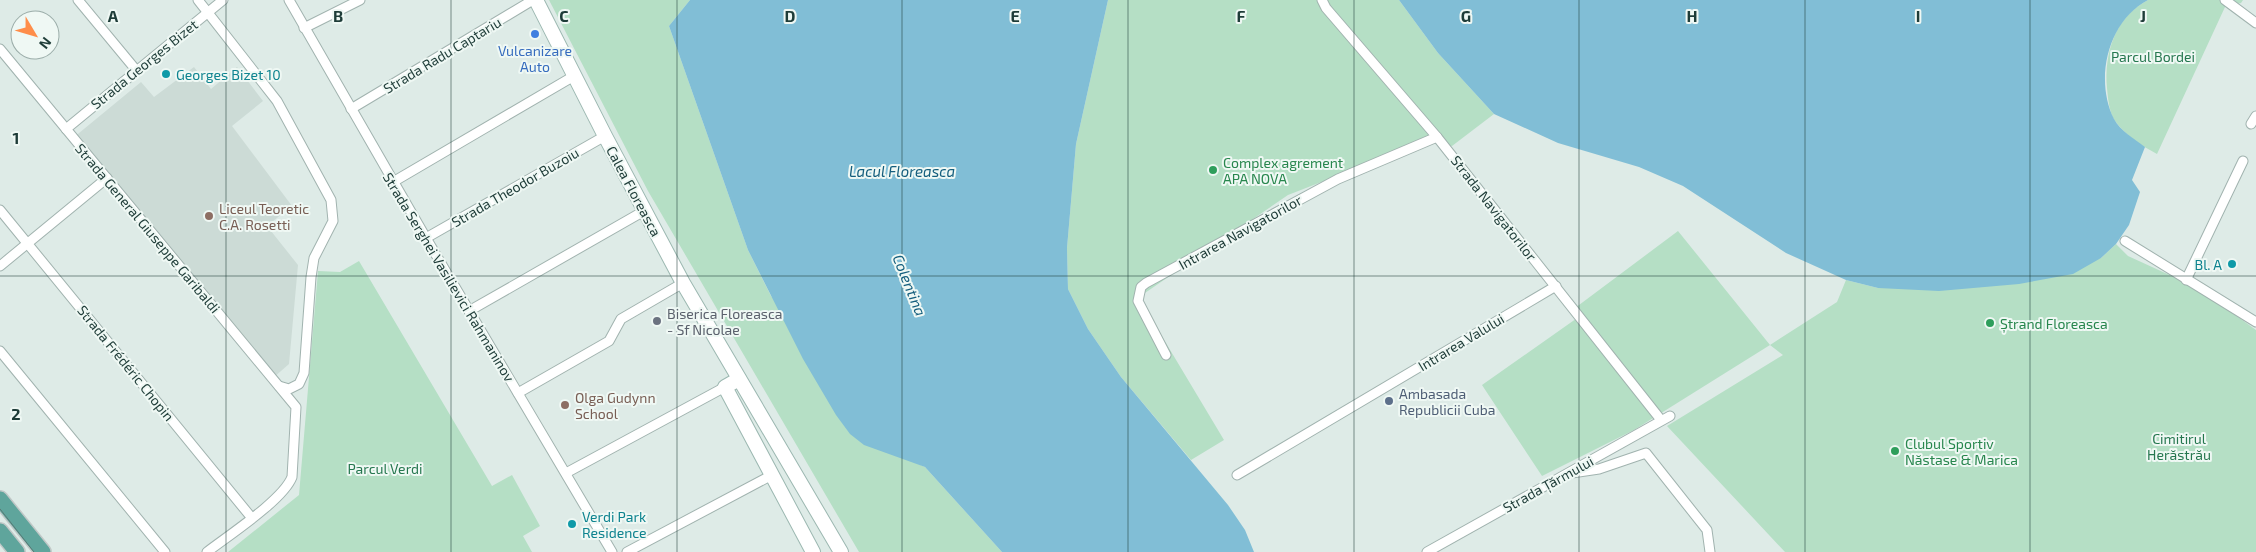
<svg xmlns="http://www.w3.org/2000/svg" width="2256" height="552" font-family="'Exo 2',sans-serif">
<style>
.built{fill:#ccdbd6}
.green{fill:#b5dfc5}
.water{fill:#81bed6}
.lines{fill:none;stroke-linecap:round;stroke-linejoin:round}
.street-casing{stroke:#a1b3af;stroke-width:11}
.secondary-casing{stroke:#9cb8b1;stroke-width:16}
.primary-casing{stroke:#c0c8c7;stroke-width:18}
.street{stroke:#fff;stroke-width:9}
.secondary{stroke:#fff;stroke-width:14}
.primary{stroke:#5fa59c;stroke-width:15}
.tram{stroke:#587874;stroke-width:1}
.grid{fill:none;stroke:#1e3c38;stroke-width:1;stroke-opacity:0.55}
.shop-dot{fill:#3f7fe0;stroke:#eff8f4;stroke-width:2}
.culture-dot{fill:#0f9aa8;stroke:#eff8f4;stroke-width:2}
.leisure-dot{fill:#2e9e5b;stroke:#eff8f4;stroke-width:2}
.education-dot{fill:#8d6e63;stroke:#eff8f4;stroke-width:2}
.worship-dot{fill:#6b7280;stroke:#eff8f4;stroke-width:2}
.service-dot{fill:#5c6f8a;stroke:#eff8f4;stroke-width:2}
.labels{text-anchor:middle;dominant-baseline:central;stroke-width:4;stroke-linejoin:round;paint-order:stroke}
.shop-label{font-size:14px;fill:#366cbe;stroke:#eff8f4}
.street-label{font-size:14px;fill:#1e3c38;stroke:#eff8f4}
.park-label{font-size:14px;fill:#25774f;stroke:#eff8f4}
.culture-label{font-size:14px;fill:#0d838f;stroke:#eff8f4;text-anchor:start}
.leisure-label{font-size:14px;fill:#27864d;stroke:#eff8f4;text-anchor:start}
.education-label{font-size:14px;fill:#785e54;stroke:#eff8f4;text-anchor:start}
.worship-label{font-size:14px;fill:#5b616d;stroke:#eff8f4;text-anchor:start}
.service-label{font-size:14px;fill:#4e5e75;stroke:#eff8f4;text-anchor:start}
.water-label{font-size:15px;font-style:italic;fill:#145e7d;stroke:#eff8f4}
.grid-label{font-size:16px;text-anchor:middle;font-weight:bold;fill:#1e3c38;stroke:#eff8f4;stroke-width:4;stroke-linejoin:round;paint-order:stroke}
</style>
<rect width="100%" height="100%" fill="#deebe7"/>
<path class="built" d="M 194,67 L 211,89 L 237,67 L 263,101 L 232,126 L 292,206 L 267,226 L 298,265 L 289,364 L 273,378 L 73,138 L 141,82 L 154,97 Z"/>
<g class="green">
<path d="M 549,0 L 690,0 L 669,26 L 748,250 L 771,296 L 914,462 L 925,467 L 1002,552 L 859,552 L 648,191 Z"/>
<path d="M 1108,0 L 1399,0 L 1438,53 L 1494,114 L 1452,146 L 1424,142 L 1288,195 L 1142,295 L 1142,303 L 1224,440 L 1191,460 L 1121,377 L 1088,329 L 1068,289 L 1067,248 L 1076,144 Z"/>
<path d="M 2148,0 L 2243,0 L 2241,3 L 2225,7 L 2157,154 C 2142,146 2125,135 2115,121 C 2109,112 2108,98 2107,88 C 2104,53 2115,17 2148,0 Z"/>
<path d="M 1678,231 L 1770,345 L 1837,302 L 1846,280 L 1878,288 L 2101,258 L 2116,244 L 2128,256 L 2198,288 L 2256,330 L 2256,552 L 1785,552 L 1667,426 L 1783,355 L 1770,345 L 1634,430 L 1542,476 L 1482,385 L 1580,316 L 1575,308 Z"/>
<path d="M 359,261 L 492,486 L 512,475 L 540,526 L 523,536 L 532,552 L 228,552 L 299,495 L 318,271 L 340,272 Z"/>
</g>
<g class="water">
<path d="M 690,0 L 1108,0 L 1076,144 L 1067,248 L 1068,289 L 1088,329 L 1121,377 L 1228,505 L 1245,530 L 1254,552 L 1002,552 L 925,467 L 864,445 L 850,434 L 836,415 L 803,359 L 748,250 L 669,26 Z"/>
<path d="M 1399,0 L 2148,0 C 2108,21 2094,79 2114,119 C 2120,131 2135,139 2145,147 L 2132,180 L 2140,192 L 2129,225 L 2116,244 L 2101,258 L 2073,274 L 2019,284 L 1939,291 L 1878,288 L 1846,280 L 1786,253 L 1683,186 L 1639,167 L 1558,143 L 1494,114 L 1438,53 Z"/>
</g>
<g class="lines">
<g class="street-casing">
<g id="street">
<path d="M 78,0 L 136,70"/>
<path d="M 198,0 L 277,101 L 331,200 L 333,221 L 314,258 L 311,277 L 304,373 L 299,384 L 289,389 L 279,386"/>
<path d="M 289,0 L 426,238 L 612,552"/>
<path d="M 1322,0 L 1326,8 L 1437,137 L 1661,420"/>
<path d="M 2225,0 L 2256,23"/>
<path d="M 304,28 L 360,0"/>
<path d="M 0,49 L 296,407 L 292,477 C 283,500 229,535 207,552"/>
<path d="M 351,109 L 533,0"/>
<path d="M 2251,124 L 2256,116"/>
<path d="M 66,129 L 223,0"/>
<path d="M 393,182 L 574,76"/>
<path d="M 0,210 L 251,517"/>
<path d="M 426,238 L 605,136"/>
<path d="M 2125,241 L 2256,322"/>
<path d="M 0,266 L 107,178"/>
<path d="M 2186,280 L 2243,161"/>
<path d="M 469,311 L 644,211"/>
<path d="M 0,351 L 165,552"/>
<path d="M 1166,355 L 1138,301 L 1141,287 L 1146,283 L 1338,179 L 1437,137"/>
<path d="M 518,393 L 609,341 L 621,319 L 683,283"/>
<path d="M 566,473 L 725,387"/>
<path d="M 1572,473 L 1599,469 L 1646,453 L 1707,530 L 1710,552"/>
<path d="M 1237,475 L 1556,286"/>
<path d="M 627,552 L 772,475"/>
<path d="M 1427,552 L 1670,416"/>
</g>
</g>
<g class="secondary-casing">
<g id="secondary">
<path d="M 536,0 L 605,136 L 683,283 L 841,552"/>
<path d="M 739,379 L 725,387 L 813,552"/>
</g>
</g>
<g class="primary-casing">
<g id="primary">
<path d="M 0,499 L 43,552"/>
<path d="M 0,531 L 17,552"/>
</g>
</g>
<use href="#street" class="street"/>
<use href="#secondary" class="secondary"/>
<use href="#primary" class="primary"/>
<path class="tram" d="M 0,509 L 34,552"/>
</g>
<path class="grid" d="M 226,0 L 226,552M 451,0 L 451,552M 677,0 L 677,552M 902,0 L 902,552M 1128,0 L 1128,552M 1354,0 L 1354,552M 1579,0 L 1579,552M 1805,0 L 1805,552M 2030,0 L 2030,552M 0,276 L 2256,276"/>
<circle class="shop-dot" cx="535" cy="34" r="5"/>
<g class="culture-dot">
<circle cx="166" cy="74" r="5"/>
<circle cx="2232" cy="264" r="5"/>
<circle cx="572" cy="524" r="5"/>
</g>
<g class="leisure-dot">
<circle cx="1213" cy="170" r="5"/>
<circle cx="1990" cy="323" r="5"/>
<circle cx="1895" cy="451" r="5"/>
</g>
<g class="education-dot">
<circle cx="209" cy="216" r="5"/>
<circle cx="565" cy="405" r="5"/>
</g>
<circle class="worship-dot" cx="657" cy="321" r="5"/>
<circle class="service-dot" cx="1389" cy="401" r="5"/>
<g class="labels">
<g class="shop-label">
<text x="535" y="50">Vulcanizare<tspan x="535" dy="16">Auto</tspan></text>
</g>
<g class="street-label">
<text transform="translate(442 55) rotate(-31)">Strada Radu Captariu</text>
<text transform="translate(144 64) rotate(-39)">Strada Georges Bizet</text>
<text transform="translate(515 187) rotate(-30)">Strada Theodor Buzoiu</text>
<text transform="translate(634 191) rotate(62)">Calea Floreasca</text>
<text transform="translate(1494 208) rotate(52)">Strada Navigatorilor</text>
<text transform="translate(148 228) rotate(50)">Strada General Giuseppe Garibaldi</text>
<text transform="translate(1240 232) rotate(-29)">Intrarea Navigatorilor</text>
<text transform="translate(449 277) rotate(59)">Strada Serghei Vasilievici Rahmaninov</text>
<text transform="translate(1461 342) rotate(-31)">Intrarea Valului</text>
<text transform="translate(126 363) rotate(51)">Strada Frédéric Chopin</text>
<text transform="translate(1548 484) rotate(-29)">Strada Țărmului</text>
</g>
<g class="park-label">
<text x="2153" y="56">Parcul Bordei</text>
<text x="2179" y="438">Cimitirul<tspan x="2179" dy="16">Herăstrău</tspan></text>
<text x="385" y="468">Parcul Verdi</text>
</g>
<g class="culture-label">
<text x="176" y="74">Georges Bizet 10</text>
<text x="2222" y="264" text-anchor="end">Bl. A</text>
<text x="582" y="516">Verdi Park<tspan x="582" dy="16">Residence</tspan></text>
</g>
<g class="leisure-label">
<text x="1223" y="162">Complex agrement<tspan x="1223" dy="16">APA NOVA</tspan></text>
<text x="2000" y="323">Ștrand Floreasca</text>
<text x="1905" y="443">Clubul Sportiv<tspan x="1905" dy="16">Năstase &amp; Marica</tspan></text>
</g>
<g class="education-label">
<text x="219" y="208">Liceul Teoretic<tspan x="219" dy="16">C.A. Rosetti</tspan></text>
<text x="575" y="397">Olga Gudynn<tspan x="575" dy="16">School</tspan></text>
</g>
<g class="worship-label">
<text x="667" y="313">Biserica Floreasca<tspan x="667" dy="16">- Sf Nicolae</tspan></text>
</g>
<g class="service-label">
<text x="1399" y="393">Ambasada<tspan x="1399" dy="16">Republicii Cuba</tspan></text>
</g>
<g class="water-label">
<text x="902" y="171">Lacul Floreasca</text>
<text transform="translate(910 285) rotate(68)">Colentina</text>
</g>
</g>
<g class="grid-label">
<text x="113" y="22">A</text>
<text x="338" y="22">B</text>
<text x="564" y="22">C</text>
<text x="790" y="22">D</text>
<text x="1015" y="22">E</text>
<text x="1241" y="22">F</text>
<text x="1466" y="22">G</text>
<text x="1692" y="22">H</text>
<text x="1918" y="22">I</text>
<text x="2143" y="22">J</text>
<text x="16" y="144">1</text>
<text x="16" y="420">2</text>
</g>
<g transform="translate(35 35) rotate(128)"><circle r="24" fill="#eff8f4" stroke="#9bada9"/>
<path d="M0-4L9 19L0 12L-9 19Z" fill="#fe8d4a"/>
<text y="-8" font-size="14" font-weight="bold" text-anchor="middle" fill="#1e3c38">N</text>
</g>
</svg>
